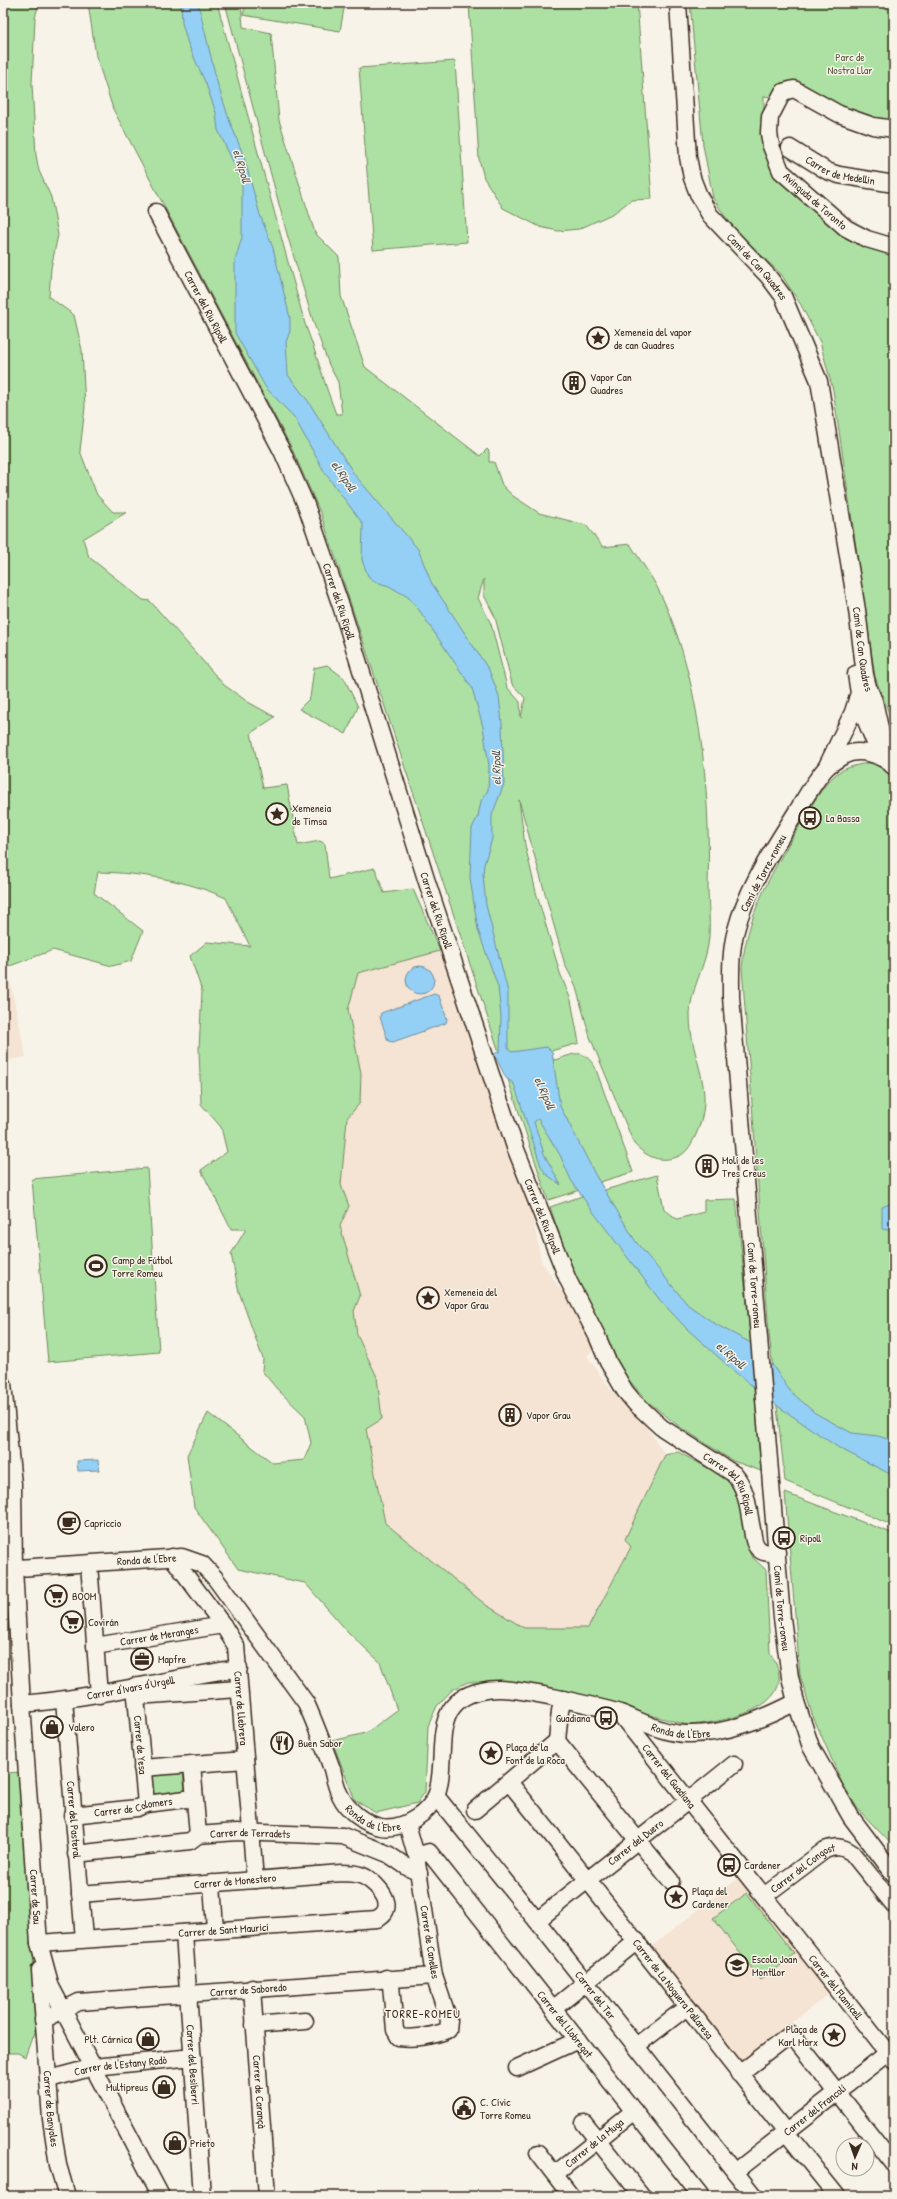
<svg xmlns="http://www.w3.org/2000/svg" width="897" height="2199" font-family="'Patrick Hand',sans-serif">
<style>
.built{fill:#f5e3d3}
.green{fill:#ade1a3;stroke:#748660;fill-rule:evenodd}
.water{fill:#94d0f5;stroke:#708e9f}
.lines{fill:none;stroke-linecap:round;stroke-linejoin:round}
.minor-casing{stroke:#3b2a1e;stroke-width:19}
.minor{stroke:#f7f3e8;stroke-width:16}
.labels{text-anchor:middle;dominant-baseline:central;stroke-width:3;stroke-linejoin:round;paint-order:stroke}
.park-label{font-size:11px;fill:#58583f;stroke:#f7f3e8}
.street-label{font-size:11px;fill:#3b2a1e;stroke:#f7f3e8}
.poi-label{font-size:11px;fill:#3b2a1e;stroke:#f7f3e8;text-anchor:start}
.water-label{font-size:12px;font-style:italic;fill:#515454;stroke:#f7f3e8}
.neighbourhood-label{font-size:12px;letter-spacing:1px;fill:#3b2a1e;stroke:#f7f3e8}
</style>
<rect width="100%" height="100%" fill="#f7f3e8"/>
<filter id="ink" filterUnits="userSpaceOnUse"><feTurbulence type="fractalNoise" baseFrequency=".025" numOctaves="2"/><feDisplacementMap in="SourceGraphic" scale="8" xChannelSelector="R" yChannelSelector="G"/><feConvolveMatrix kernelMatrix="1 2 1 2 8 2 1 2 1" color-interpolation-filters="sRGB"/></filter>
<g filter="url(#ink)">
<g class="built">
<path d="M 3,691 L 5,692 L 7,967 L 26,1057 L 3,1061 Z"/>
<path d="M 440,951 L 531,1208 L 541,1261 L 583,1322 L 596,1346 L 587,1356 L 611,1390 L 647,1427 L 665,1455 L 625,1539 L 631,1547 L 588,1628 L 524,1628 L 486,1605 L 385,1523 L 366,1429 L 382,1419 L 377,1377 L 357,1335 L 354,1311 L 360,1296 L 340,1226 L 348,1206 L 341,1185 L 347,1118 L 360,1103 L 361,1073 L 348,1010 L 358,973 Z"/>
<path d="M 740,1877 L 830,1993 L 745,2059 L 738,2059 L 651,1947 Z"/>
</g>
<g class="green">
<path d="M 3,3 L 39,3 L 35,18 L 32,84 L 36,155 L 39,171 L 51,197 L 58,235 L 51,268 L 49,297 L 74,315 L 82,350 L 85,407 L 80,451 L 97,495 L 113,512 L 127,512 L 83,539 L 89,557 L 143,600 L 150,601 L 224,685 L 248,702 L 275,717 L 251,733 L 263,788 L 287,785 L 298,845 L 320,841 L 325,844 L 329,879 L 375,868 L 384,893 L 413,889 L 440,951 L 358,973 L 348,1010 L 361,1073 L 360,1103 L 347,1118 L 341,1185 L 349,1206 L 340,1226 L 360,1296 L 354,1311 L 357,1335 L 377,1377 L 382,1419 L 366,1429 L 385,1523 L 486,1605 L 524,1628 L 588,1628 L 631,1547 L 625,1539 L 665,1455 L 678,1452 L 723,1476 L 737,1493 L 745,1538 L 751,1556 L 766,1570 L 770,1653 C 806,1707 726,1722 688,1725 L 526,1683 L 468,1682 L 452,1690 L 437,1706 L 428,1726 L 425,1792 L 417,1803 L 376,1813 L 355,1800 L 332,1741 L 366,1733 L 397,1710 L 380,1662 L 348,1632 L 305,1583 L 238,1569 L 194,1507 L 187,1455 L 208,1413 L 273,1463 L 304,1460 L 311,1443 L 305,1416 L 277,1389 L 262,1371 L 263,1359 L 239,1292 L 231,1254 L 246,1229 L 231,1229 L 201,1170 L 227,1152 L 221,1127 L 201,1104 L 199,1049 L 202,991 L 190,956 L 207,942 L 250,946 L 226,898 C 186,880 141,873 98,872 L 94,893 L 143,931 L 131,961 L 112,966 L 53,950 L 7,967 L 5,692 L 3,691 Z"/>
<path d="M 88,3 L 217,3 L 305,324 C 317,354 324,384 336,414 L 342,414 L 338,382 L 329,365 L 314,324 L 287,234 L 225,3 L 241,3 L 243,27 L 271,33 L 279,120 L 315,233 L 339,257 L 341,296 L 365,367 L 480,456 L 487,449 L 489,451 L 489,462 L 494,462 L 502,485 L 513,496 L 539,513 L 586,525 L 603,547 L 630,544 C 638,557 648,571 656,585 C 700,669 711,792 708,886 C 708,905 711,927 708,945 C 704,969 690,991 690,1015 C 690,1063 718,1087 695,1137 C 690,1146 687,1153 677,1157 C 659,1163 647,1157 634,1144 L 590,1037 L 575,984 L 565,965 L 519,800 L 525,845 L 536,892 L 560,973 L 571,1000 L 579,1043 L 551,1051 L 547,1055 L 555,1060 C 575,1054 582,1047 595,1067 L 633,1172 L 600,1182 L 601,1191 L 657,1175 L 664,1209 L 677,1219 L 704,1212 L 704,1200 L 736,1199 L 751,1343 L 761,1471 L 733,1461 L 680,1427 L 647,1401 L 628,1379 L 607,1347 L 573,1274 L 550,1207 L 582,1196 L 580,1190 L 548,1200 L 321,514 L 291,447 L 113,109 L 96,56 ZM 484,579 L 484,595 L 495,617 L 512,684 L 525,698 L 521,718 L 520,702 L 507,687 L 491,624 L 478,598 Z"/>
<path d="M 246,3 L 345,3 L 340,31 L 243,15 Z"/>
<path d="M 469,3 L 637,3 L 652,199 L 631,200 L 614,213 L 579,229 L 558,231 L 540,227 L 503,208 L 484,178 L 479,159 Z"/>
<path d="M 690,3 L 894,3 L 894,125 L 852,114 L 791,83 L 781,84 L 770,97 L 764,96 L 764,118 L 773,168 L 894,252 L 894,1526 L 785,1481 L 769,1333 L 742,968 C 747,914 771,874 798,828 C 809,810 820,789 835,775 C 846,766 859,765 872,762 L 894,726 L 875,677 L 833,390 L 820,342 L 801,305 L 781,274 L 742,237 L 724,215 L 713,198 L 703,145 Z"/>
<path d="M 455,61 L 467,242 L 373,250 L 359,68 Z"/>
<path d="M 327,665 L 344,678 L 358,707 L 346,734 L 299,709 L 310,698 L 314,668 Z"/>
<path d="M 147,1168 L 159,1352 L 48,1362 L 32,1179 Z"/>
<path d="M 785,1493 L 894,1534 L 894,1847 L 858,1809 L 842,1783 L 812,1714 L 800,1675 Z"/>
<path d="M 23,1772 L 37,2024 L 25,2057 L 18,2053 L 3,2053 L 3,1773 Z"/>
<path d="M 183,1772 L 185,1792 L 152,1796 L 150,1774 Z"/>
<path d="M 747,1893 L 794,1954 L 761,1980 L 713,1918 Z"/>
</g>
<g class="water">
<path d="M 181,3 L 198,3 L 217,82 L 230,122 L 244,157 L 260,215 L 273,248 L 290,318 L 290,331 L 286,342 L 288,375 L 308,401 L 354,474 L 418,549 L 431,582 L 489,670 L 499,696 L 502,723 L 504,784 L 492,815 L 492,839 L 484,864 L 483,875 L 486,905 L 508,992 L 508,1048 L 511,1052 L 547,1047 L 552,1052 L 560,1106 L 596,1176 L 636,1242 L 688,1305 L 717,1325 L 751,1343 L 773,1366 L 790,1391 L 815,1413 L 852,1433 L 878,1436 L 894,1441 L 894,1476 L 839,1448 L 779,1407 L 735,1372 L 686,1328 L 659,1299 L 588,1205 L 571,1180 L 560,1155 L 538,1119 L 534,1122 L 544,1154 L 561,1185 L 546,1174 L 541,1166 L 514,1084 L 506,1078 L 494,1054 L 500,1051 L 501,1017 L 498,987 L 478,930 L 470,878 L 472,828 L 478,816 L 481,801 L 488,790 L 489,766 L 483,727 L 472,688 L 417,607 L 408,597 L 389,586 L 376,582 L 368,576 L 362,560 L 363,524 L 325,473 L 294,417 L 266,388 L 235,333 L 235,261 L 242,237 L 242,181 L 218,130 L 216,113 L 206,84 L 188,44 L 182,23 Z"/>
<circle cx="420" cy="980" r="14"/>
<path d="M 434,994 L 439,996 L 447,1019 L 446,1023 L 393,1042 L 388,1041 L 380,1017 L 381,1013 Z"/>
<path d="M 894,1202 L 894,1231 L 882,1229 L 882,1207 Z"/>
<path d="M 98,1460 L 99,1470 L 78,1471 L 77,1461 Z"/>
</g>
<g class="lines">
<g class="minor-casing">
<g id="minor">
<path id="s1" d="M 678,3 L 688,157 L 692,178 L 699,196 L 710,215 L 768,276 L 783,296 L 819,381 L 857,610 L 865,675 L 868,687 L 874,701 L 887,760"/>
<path id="s2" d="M 894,129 L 873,126 L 839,114 L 794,89 L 783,92 L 770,117 L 769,133 L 771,146 L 781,171 L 846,228 L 867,239 L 894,247"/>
<path id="s3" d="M 790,148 L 827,171 L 839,175 L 894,184"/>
<path id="s4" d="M 156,212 L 282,451 L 306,505 L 342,609 L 426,879 L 515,1147 L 568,1280 L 597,1336 L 608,1362 L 625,1391 L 635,1403 L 661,1427 L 734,1474 C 748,1490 748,1510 752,1529 C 753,1535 753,1542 757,1547 C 762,1554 770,1553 777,1552"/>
<path d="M 857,699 L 877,748"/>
<path d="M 827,766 L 853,712 L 859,693 L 856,674"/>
<path id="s5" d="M 894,767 C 882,755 859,747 843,756 C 838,759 830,764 826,768 C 815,780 806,797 797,811 C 774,848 747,887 736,930 C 730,952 731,975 731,997 L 782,1618 L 790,1677 L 796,1702 L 811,1747 L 851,1817 L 894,1874"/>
<path id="s6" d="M 3,1384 L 13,1484 L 14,1569 L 22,1704 L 39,1943 L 51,1987 L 161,2196"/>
<path id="s7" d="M 172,1557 L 223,1625 L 236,1646 L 255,1880"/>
<path d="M 89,1564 L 99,1695"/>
<path id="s8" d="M 3,1569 L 182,1557 L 202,1564 L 215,1578 L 306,1703 C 316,1725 324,1747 332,1769 C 334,1777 336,1787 340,1795 C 347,1810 364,1824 381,1827 C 394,1829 405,1825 416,1818 C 424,1813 432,1804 436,1796 C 450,1759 426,1702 481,1691 C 503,1686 526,1692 548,1696 C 572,1701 597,1706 620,1713 C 642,1721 663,1734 687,1734 C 725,1735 763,1719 796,1702"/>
<path id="s9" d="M 95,1646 L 223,1625"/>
<path id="s10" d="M 135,1686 L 146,1804"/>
<path d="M 136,1696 L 239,1689"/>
<path id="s11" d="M 64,1700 L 84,1939"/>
<path id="s12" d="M 22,1704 C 95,1698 166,1679 239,1668"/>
<path id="s13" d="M 620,1714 L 894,2061"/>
<path d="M 557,1741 L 671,1881"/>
<path d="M 557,1741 L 560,1711 L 563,1699"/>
<path d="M 192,1764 L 198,1835"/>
<path d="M 142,1768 L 245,1760"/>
<path id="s14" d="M 509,1782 C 620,1918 726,2059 837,2196"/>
<path id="s15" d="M 436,1796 L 537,1921 L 754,2196"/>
<path d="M 475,1810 L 557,1741"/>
<path id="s16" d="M 72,1815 L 137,1808 L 146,1804 L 194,1798"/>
<path id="s17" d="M 407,1824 L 415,1852 L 423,1854 L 429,1852 L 701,2196"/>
<path id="s18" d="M 76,1854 L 190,1841 L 198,1835 L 237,1832 L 343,1836 L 388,1854 L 407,1867 L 419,1873"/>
<path d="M 212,1883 L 215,1930"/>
<path id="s19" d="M 764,1896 L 825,1850 C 836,1846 842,1846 852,1853 L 894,1905"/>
<path id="s20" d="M 537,1921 C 602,1867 669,1817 734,1764"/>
<path id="s21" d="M 184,1933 L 202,2196"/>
<path id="s22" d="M 39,1943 L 377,1919 C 379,1917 383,1915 384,1913 C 394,1900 372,1878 360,1875 C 354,1873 347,1873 341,1873 L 80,1894"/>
<path id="s23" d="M 40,1970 L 51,2119 L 58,2165 L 67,2196"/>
<path d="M 386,1978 L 391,1985 L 395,2030 L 399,2037 C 414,2039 434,2036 448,2030 L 449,2020 L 434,1976 L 417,1863"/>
<path id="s24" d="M 252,1988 L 267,2196"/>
<path d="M 553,2009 L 637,1941"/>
<path id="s25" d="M 43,2020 L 79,2002 L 434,1976"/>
<path d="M 254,2025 L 305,2021"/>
<path d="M 636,2046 L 687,2007"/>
<path d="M 517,2068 L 578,2040"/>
<path d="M 739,2074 L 791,2034 L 894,2164"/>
<path id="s26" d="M 49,2079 L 94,2067 L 193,2057"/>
<path d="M 584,2123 L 642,2196"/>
<path d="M 538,2153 L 571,2196"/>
<path id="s27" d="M 735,2172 L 894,2048"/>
<path id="s28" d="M 555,2174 L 634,2111"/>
</g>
</g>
<use href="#minor" class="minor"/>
</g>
</g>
<defs>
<g id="sight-ring" transform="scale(1.15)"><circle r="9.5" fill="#f7f3e8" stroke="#3b2a1e" stroke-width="1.5"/><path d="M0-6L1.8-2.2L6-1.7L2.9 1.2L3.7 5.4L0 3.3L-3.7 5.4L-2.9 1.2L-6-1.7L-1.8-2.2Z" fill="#3b2a1e"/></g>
<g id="building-ring" transform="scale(1.15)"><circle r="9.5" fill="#f7f3e8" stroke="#3b2a1e" stroke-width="1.5"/><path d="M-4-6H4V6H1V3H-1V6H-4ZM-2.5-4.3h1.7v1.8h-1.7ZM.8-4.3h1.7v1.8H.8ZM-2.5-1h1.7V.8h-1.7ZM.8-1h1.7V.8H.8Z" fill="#3b2a1e"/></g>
<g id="bus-ring" transform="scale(1.15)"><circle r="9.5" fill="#f7f3e8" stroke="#3b2a1e" stroke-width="1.5"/><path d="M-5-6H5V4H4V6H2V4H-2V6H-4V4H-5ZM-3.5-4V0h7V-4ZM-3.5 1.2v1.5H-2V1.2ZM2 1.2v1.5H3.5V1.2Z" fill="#3b2a1e"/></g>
<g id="stadium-ring" transform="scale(1.15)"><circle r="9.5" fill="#f7f3e8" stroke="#3b2a1e" stroke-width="1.5"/><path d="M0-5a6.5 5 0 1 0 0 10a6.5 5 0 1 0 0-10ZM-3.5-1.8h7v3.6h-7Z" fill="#3b2a1e"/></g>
<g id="cafe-ring" transform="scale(1.15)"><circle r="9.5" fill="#f7f3e8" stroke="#3b2a1e" stroke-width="1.5"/><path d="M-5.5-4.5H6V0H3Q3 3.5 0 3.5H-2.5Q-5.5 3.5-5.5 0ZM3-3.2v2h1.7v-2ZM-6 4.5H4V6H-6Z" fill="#3b2a1e"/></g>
<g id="supermarket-ring" transform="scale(1.15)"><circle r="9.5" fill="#f7f3e8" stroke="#3b2a1e" stroke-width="1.5"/><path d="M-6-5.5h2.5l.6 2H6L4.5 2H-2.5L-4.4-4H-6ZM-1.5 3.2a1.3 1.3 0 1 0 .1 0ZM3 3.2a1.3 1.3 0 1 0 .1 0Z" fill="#3b2a1e"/></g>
<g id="office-ring" transform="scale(1.15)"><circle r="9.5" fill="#f7f3e8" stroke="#3b2a1e" stroke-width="1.5"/><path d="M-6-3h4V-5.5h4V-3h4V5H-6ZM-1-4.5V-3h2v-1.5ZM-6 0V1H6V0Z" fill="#3b2a1e"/></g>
<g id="shop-ring" transform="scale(1.15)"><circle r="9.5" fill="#f7f3e8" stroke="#3b2a1e" stroke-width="1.5"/><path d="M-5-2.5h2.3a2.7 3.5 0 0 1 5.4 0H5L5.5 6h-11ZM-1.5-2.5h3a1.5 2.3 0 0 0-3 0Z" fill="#3b2a1e"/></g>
<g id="restaurant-ring" transform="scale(1.15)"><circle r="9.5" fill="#f7f3e8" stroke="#3b2a1e" stroke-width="1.5"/><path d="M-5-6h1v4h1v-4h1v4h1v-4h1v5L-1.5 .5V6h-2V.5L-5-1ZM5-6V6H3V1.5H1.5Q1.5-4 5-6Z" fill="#3b2a1e"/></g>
<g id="school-ring" transform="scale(1.15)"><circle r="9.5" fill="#f7f3e8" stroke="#3b2a1e" stroke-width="1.5"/><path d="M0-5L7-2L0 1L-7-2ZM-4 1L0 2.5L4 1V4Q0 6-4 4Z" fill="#3b2a1e"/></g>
<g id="civic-ring" transform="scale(1.15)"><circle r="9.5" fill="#f7f3e8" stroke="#3b2a1e" stroke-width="1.5"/><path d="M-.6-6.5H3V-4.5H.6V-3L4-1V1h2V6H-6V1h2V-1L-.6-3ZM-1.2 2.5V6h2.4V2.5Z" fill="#3b2a1e"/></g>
</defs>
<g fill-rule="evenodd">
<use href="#sight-ring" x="598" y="338"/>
<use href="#building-ring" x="574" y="383"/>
<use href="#sight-ring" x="277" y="814"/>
<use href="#bus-ring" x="810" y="818"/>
<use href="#building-ring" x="707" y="1166"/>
<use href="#stadium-ring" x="96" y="1266"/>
<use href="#sight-ring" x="428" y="1298"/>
<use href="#building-ring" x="510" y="1415"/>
<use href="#cafe-ring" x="69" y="1523"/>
<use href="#bus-ring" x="784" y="1538"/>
<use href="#supermarket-ring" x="56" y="1596"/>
<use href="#supermarket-ring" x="72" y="1622"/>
<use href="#office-ring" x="142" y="1659"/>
<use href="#bus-ring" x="606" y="1718"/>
<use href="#shop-ring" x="52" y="1727"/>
<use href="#restaurant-ring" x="282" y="1743"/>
<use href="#sight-ring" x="491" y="1753"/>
<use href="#bus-ring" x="729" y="1865"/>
<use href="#sight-ring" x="676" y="1897"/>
<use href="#school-ring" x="737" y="1965"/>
<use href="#sight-ring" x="834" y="2035"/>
<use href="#shop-ring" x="148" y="2039"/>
<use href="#shop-ring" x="164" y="2087"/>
<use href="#civic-ring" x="464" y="2108"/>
<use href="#shop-ring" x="175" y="2143"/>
</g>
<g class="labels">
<g class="park-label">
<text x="850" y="57">Parc de<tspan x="850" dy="13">Nostra Llar</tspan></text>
</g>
<g class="street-label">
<text stroke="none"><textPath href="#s3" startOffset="56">Carrer de Medellin</textPath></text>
<text stroke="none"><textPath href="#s2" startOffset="250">Avinguda de Toronto</textPath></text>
<text stroke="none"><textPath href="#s1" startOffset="287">Camí de Can Quadres</textPath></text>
<text stroke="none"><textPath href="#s4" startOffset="107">Carrer del Riu Ripoll</textPath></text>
<text stroke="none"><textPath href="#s4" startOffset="431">Carrer del Riu Ripoll</textPath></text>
<text stroke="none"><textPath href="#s1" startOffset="690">Camí de Can Quadres</textPath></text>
<text transform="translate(763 873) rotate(-62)">Camí de Torre-romeu</text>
<text stroke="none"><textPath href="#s4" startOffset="755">Carrer del Riu Ripoll</textPath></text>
<text stroke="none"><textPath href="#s4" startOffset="1079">Carrer del Riu Ripoll</textPath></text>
<text stroke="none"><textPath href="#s5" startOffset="619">Camí de Torre-romeu</textPath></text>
<text stroke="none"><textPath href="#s4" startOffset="1415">Carrer del Riu Ripoll</textPath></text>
<text stroke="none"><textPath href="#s8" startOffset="144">Ronda de l'Ebre</textPath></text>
<text stroke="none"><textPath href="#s5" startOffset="943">Camí de Torre-romeu</textPath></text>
<text stroke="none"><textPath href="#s9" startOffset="65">Carrer de Meranges</textPath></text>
<text stroke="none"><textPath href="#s12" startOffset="110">Carrer d'Ivars d'Urgell</textPath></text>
<text stroke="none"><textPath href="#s7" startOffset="172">Carrer de Llebrera</textPath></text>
<text stroke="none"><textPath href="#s8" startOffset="924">Ronda de l'Ebre</textPath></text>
<text stroke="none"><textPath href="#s10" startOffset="59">Carrer de Yesa</textPath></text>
<text stroke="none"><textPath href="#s13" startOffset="79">Carrer del Guadiana</textPath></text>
<text stroke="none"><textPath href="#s16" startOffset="62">Carrer de Colomers</textPath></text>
<text stroke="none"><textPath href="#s8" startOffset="516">Ronda de l'Ebre</textPath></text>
<text stroke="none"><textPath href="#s11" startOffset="120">Carrer del Pasteral</textPath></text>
<text stroke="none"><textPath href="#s18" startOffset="177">Carrer de Terradets</textPath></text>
<text stroke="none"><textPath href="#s20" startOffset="126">Carrer del Duero</textPath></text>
<text stroke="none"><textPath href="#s19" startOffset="48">Carrer del Congost</textPath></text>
<text transform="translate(235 1881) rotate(-5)">Carrer de Monestero</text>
<text stroke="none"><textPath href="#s6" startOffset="514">Carrer de Sau</textPath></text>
<text stroke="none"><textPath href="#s22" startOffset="185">Carrer de Sant Maurici</textPath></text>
<text transform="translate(430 1942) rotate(81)">Carrer de Canelles</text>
<text stroke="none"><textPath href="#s13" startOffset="348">Carrer del Flamicell</textPath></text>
<text stroke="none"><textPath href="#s25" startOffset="210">Carrer de Saboredo</textPath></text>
<text stroke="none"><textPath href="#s14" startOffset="264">Carrer de La Noguera Pallaresa</textPath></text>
<text stroke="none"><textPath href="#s15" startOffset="255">Carrer del Ter</textPath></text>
<text stroke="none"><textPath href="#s17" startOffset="263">Carrer del Llobregat</textPath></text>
<text stroke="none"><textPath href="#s21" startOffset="132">Carrer del Besiberri</textPath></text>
<text stroke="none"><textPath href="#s26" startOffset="73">Carrer de l'Estany Rodò</textPath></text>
<text stroke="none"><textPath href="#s24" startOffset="104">Carrer de Carançà</textPath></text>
<text stroke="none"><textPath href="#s23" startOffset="139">Carrer de Banyoles</textPath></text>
<text stroke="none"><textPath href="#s27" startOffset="101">Carrer del Francolí</textPath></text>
<text stroke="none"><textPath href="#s28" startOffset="50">Carrer de la Muga</textPath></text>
</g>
<g class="poi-label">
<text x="614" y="332">Xemeneia del vapor<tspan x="614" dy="13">de can Quadres</tspan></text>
<text x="590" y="377">Vapor Can<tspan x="590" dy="13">Quadres</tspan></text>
<text x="292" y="808">Xemeneia<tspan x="292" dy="13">de Timsa</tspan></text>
<text x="826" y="818">La Bassa</text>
<text x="722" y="1160">Molí de les<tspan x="722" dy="13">Tres Creus</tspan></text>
<text x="112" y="1260">Camp de Fútbol<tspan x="112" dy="13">Torre Romeu</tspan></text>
<text x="444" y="1292">Xemeneia del<tspan x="444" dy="13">Vapor Grau</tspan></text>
<text x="526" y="1415">Vapor Grau</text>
<text x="84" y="1523">Capriccio</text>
<text x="800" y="1538">Ripoll</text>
<text x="72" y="1596">BOOM</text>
<text x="88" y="1622">Covirán</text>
<text x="158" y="1659">Mapfre</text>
<text x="590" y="1718" text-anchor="end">Guadiana</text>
<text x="68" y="1727">Valero</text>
<text x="298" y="1743">Buen Sabor</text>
<text x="506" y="1747">Plaça de la<tspan x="506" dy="13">Font de la Roca</tspan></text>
<text x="744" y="1865">Cardener</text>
<text x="692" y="1891">Plaça del<tspan x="692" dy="13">Cardener</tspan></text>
<text x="752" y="1959">Escola Joan<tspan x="752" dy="13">Montllor</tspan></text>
<text x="818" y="2029" text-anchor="end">Plaça de<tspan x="818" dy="13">Karl Marx</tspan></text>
<text x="132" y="2039" text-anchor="end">Plt. Cárnica</text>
<text x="148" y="2087" text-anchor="end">Multipreus</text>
<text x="480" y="2102">C. Cívic<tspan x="480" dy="13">Torre Romeu</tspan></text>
<text x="190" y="2143">Prieto</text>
</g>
<g class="water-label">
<text transform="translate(242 166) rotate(73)">el Ripoll</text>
<text transform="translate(344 476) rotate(56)">el Ripoll</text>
<text transform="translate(496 768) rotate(-91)">el Ripoll</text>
<text transform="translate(545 1093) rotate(66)">el Ripoll</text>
<text transform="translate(731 1355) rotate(41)">el Ripoll</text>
</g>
<g class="neighbourhood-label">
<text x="423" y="2013">TORRE-ROMEU</text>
</g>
</g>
<rect width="897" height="2199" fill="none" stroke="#f7f3e8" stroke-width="16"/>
<rect x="8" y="8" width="881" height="2183" fill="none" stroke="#3b2a1e" stroke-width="1.5" filter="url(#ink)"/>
<g transform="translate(855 2157) rotate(182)"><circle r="19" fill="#f7f3e8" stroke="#aca397"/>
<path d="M0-3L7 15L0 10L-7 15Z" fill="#3b2a1e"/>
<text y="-6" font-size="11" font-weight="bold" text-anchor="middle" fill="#3b2a1e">N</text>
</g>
</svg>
